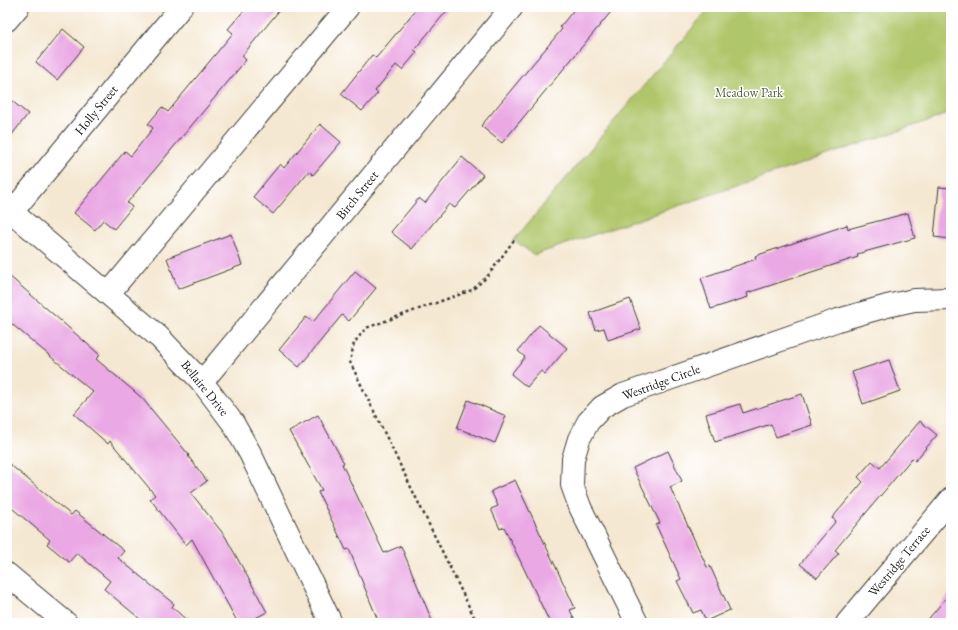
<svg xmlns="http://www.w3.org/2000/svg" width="958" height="630" font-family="'EB Garamond',serif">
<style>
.green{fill:#b0c66b;stroke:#667144}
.building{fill:#eaa8e4}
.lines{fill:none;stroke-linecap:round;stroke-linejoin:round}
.minor-casing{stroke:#3d3b37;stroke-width:24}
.path{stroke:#3d3b37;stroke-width:2.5;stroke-dasharray:3 3;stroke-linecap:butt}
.minor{stroke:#fff;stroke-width:22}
.labels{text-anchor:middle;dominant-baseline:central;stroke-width:3;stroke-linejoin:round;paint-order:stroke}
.park-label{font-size:13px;fill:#57603c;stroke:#fff}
.street-label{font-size:13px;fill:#1c1c1c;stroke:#fff}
</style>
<rect width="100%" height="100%" fill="#fff"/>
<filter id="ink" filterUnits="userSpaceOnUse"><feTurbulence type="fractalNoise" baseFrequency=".025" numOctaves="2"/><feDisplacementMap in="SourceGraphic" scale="8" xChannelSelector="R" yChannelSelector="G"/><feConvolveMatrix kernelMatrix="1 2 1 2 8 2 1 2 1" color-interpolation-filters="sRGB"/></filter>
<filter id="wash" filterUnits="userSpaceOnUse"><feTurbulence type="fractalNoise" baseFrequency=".012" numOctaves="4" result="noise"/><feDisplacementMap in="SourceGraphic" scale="16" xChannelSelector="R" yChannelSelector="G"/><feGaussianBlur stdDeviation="0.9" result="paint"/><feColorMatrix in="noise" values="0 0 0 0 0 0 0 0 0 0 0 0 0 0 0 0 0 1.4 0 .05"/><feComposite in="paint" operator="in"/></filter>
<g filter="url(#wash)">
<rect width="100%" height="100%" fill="#f5e8d2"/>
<path class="green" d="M 710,7 L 951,7 L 951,113 L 534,255 L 514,240 Z"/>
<g id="blocks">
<g class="building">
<path d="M 247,7 L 282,7 L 242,56 L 246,60 L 127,203 L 132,207 L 114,229 L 103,220 L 95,230 L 74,213 L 125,151 L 131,156 L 153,128 L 148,124 L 162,107 L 168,112 L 186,90 L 233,33 L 228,29 Z"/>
<path d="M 418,7 L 450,7 L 414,50 L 417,52 L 402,70 L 396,65 L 375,91 L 378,93 L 362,111 L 341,94 L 372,55 L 376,58 Z"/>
<path d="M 576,7 L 615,7 L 502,143 L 481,126 L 562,29 L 560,27 Z"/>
<path d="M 63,29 L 84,47 L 57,80 L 36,62 Z"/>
<path d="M 7,97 L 28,114 L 7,141 Z"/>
<path d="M 320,124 L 341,142 L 313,175 L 309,171 L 273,214 L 253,197 L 280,164 L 284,168 Z"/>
<path d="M 462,157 L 483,175 L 455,208 L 449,204 L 412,249 L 391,232 L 419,198 L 425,203 Z"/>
<path d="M 939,187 L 951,188 L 951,239 L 934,237 Z"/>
<path d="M 908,213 L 915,238 L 857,254 L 858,257 L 747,293 L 748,297 L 711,309 L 701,278 L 756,259 L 755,256 L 847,225 L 848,229 Z"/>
<path d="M 231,234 L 242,265 L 178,289 L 167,258 Z"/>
<path d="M 355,271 L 376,288 L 349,321 L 342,315 L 299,367 L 279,350 L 306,317 L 313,322 Z"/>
<path d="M 7,274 L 100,355 L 96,359 L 142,398 L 189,455 L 188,456 L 207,481 L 191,493 L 225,536 L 267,612 L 246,623 L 238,623 L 192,539 L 186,545 L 150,499 L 155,495 L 110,441 L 108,444 L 74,414 L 93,392 L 7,320 Z"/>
<path d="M 630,299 L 641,329 L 608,340 L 604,328 L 596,330 L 590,313 Z"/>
<path d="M 539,325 L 567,348 L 545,374 L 541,371 L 527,387 L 511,374 L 525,357 L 518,351 Z"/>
<path d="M 889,360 L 900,391 L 863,404 L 852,372 Z"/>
<path d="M 802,394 L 812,425 L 776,437 L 771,424 L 715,442 L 706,414 L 740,404 L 743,413 Z"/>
<path d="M 468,400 L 506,416 L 495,443 L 457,428 Z"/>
<path d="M 318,415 L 344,463 L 342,464 L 384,553 L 401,546 L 433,623 L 379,623 L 349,549 L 346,550 L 318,492 L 322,490 L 289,431 Z"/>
<path d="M 920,421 L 937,435 L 915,461 L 912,458 L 871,507 L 835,550 L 839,553 L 817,578 L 800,564 L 836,521 L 832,518 L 863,482 L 858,477 L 872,461 L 880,468 Z"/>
<path d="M 668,451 L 682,481 L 670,487 L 707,567 L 710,566 L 730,610 L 706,621 L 701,610 L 693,613 L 677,581 L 681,579 L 656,525 L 660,523 L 633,468 Z"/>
<path d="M 7,462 L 71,515 L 75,511 L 124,551 L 118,558 L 174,604 L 172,607 L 190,623 L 145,623 L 104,589 L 110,581 L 77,553 L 69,562 L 47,544 L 50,540 L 7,504 Z"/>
<path d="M 515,480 L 575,608 L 570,610 L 576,623 L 550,623 L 504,527 L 500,529 L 491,509 L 498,506 L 491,491 Z"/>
<path d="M 951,592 L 951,623 L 925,623 Z"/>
</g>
</g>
</g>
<g filter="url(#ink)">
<use href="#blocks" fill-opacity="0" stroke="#3d3b37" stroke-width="1"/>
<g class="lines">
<g class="minor-casing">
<g id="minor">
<path d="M 7,20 L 18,7"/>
<path d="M 7,208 L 159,337 L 202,382 L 233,423 L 250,453 L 331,623"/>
<path d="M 12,212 L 181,7"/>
<path d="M 109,293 L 348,7"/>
<path d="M 202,382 L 512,7"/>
<path d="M 7,574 L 66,623"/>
<path d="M 637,623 L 580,507 L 572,485 L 573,459 L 579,439 L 588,422 L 602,407 L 623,395 L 838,320 L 887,306 L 914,300 L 951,299"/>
<path d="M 847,623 L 951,499"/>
</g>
</g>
<path class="path" d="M 477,623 L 350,362 L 354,343 L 366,328 L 472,290 L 487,277 L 514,240"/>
<use href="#minor" class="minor"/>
</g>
</g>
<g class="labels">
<g class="park-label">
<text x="749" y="92">Meadow Park</text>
</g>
<g class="street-label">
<text transform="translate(96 110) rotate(-51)">Holly Street</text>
<text transform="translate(357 195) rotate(-51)">Birch Street</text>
<text transform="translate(661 382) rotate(-20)">Westridge Circle</text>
<text transform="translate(205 388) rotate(51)">Bellaire Drive</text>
<text transform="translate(899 561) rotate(-50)">Westridge Terrace</text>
</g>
</g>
<rect width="958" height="630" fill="none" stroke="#fff" stroke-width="24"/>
</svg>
